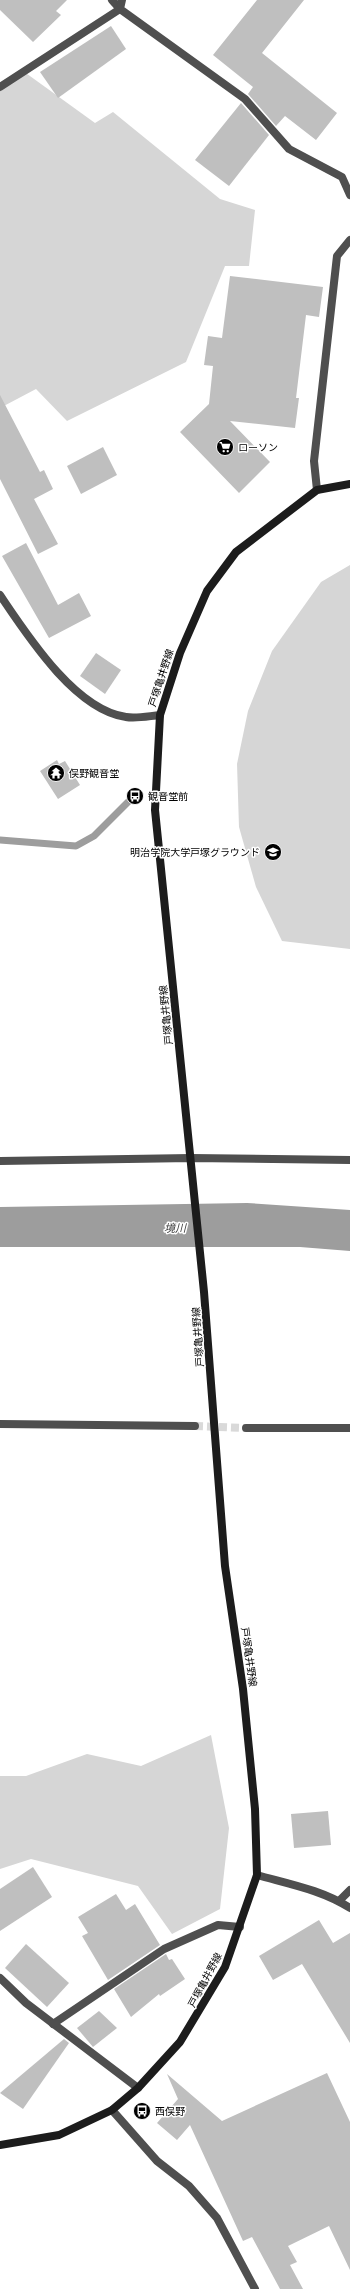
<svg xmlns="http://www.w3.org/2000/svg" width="350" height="2289" font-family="'Titillium Web','Noto Sans JP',sans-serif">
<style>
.green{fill:#d6d6d6}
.water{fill:#9d9d9d}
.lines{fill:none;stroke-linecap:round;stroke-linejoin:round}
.stream{stroke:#9d9d9d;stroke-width:7}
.building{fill:#bfbfbf}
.minor-tunnel{stroke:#d9d9d9;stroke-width:8;stroke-dasharray:8 4;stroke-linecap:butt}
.service{stroke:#4f4f4f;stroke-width:8}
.minor{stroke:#4f4f4f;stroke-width:8}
.tertiary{stroke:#4f4f4f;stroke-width:8}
.secondary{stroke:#1c1c1c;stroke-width:8}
.labels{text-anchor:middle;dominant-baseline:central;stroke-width:3;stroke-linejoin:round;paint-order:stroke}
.poi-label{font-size:10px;fill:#000;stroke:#fff;text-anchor:start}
.street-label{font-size:10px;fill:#000;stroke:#fff}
.water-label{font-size:11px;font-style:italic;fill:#3e3e3e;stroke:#fff}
</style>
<rect width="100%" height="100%" fill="#fff"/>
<g class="green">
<path d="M 23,71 L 95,123 L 113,112 L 220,199 L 255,210 L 249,266 L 225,266 L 186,362 L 67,421 L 36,389 L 0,408 L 0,86 Z"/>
<path d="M 350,565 L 350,949 L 282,941 L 256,887 L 239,827 L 237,764 L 248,711 L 272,651 L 321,582 Z"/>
<path d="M 211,1735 L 229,1828 L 220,1909 L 172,1934 L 138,1886 L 31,1859 L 0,1869 L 0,1776 L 26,1776 L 87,1754 L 141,1766 Z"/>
</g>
<path class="water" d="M 247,1203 L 350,1210 L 350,1251 L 300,1247 L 0,1247 L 0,1207 Z"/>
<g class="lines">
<path class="stream" d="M 0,840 L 76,846 L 94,836 L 128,802"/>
</g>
<g class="building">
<path d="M 0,0 L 67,0 L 56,11 L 61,15 L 33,42 L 0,10 Z"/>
<path d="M 257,0 L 304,0 L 262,53 L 337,113 L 316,140 L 285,116 L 276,126 L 248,94 L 253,87 L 213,55 Z"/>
<path d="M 111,26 L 126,49 L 58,98 L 40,72 Z"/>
<path d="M 241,103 L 269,135 L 229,186 L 195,160 Z"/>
<path d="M 230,276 L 323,287 L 319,317 L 306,315 L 296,398 L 299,398 L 295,428 L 230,421 L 270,462 L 239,493 L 180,432 L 209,404 L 213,366 L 204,365 L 208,336 L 222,338 Z"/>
<path d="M 0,395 L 40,472 L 44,470 L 53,489 L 34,499 L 58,544 L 38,554 L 0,479 Z"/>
<path d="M 103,447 L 117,475 L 81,494 L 67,466 Z"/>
<path d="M 26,543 L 58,605 L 79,593 L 91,616 L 49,638 L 2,556 Z"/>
<path d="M 96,653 L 121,670 L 105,694 L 80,676 Z"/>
<path d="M 57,760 L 59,764 L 65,761 L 80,785 L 58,799 L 40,771 Z"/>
<path d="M 328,1811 L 331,1845 L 294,1848 L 291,1814 Z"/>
<path d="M 33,1867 L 52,1897 L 0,1931 L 0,1889 Z"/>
<path d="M 116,1894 L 126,1910 L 135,1904 L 160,1945 L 108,1980 L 82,1936 L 88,1933 L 78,1917 Z"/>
<path d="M 319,1920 L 333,1943 L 350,1933 L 350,2043 L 302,1964 L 273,1980 L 259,1956 Z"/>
<path d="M 26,1944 L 69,1983 L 47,2007 L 5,1968 Z"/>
<path d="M 166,1954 L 169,1960 L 172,1959 L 185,1979 L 160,1996 L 159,1994 L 131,2017 L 114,1989 Z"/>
<path d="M 99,2011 L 117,2028 L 93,2047 L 77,2028 Z"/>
<path d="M 64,2039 L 69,2043 L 23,2109 L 0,2093 Z"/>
<path d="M 327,2073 L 350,2122 L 350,2270 L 329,2226 L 288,2246 L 297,2262 L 290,2265 L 303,2289 L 280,2289 L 252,2237 L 243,2241 L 190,2125 L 177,2140 L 157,2123 L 178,2099 L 167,2074 L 222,2121 Z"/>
</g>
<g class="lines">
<path class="minor-tunnel" d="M 195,1426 L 246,1428"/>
<path class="service" d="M 112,0 L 120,9"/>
<g class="minor">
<path d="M 122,0 L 120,9 L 245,99 L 289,149 L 342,177 L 350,195"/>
<path d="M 0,87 L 120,9"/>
<path d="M 317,490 L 314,461 L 337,256 L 350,240"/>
<path d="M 0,595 C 27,635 75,710 126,717 C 136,719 149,716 160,715"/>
<path d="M 0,1161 L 191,1158 L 350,1160"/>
<path d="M 0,1424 L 195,1426"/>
<path d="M 246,1428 L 350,1428"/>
<path d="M 339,1901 L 350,1890"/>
<path d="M 0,1978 L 26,2003 L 138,2088"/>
<path d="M 53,2024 L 164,1949 L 218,1925 L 240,1927"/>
<path d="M 112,2110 L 157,2161 L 189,2186 L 217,2218 L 255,2289"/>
</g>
<path class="tertiary" d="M 257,1875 C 289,1884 322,1890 350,1908"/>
<path class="secondary" d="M 0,2145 L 59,2135 L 112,2110 L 138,2088 L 180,2042 L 225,1967 L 257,1875 L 255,1809 L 243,1689 L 225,1566 L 204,1292 L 155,810 L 160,715 L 180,653 L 207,591 L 236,552 L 317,490 L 350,484"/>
</g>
<defs>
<g id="supermarket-disc" transform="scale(0.9)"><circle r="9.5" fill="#000" stroke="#fff"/><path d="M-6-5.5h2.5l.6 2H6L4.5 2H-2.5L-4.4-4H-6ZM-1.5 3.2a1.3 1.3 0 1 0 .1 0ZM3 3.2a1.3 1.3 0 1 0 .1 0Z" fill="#fff"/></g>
<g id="temple-disc" transform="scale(0.9)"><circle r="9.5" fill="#000" stroke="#fff"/><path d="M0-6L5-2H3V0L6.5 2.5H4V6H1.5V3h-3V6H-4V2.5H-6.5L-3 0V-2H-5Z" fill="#fff"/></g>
<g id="bus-disc" transform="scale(0.9)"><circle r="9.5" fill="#000" stroke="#fff"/><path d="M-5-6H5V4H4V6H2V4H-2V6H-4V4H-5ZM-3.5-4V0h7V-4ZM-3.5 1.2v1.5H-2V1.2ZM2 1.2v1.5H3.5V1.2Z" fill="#fff"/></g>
<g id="university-disc" transform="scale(0.9)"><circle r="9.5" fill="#000" stroke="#fff"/><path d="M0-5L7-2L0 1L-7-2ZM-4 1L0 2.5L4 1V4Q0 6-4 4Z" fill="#fff"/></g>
</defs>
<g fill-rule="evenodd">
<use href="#supermarket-disc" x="225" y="447"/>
<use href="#temple-disc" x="56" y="773"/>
<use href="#bus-disc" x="135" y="796"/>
<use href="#university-disc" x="273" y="852"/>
<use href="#bus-disc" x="142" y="2111"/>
</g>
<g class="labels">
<g class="poi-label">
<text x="238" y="447">ローソン</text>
<text x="69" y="773">俣野観音堂</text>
<text x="148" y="796">観音堂前</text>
<text x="260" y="852" text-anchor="end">明治学院大学戸塚グラウンド</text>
<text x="155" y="2111">西俣野</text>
</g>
<g class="street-label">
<text transform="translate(161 678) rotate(-72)">戸塚亀井野線</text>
<text transform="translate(166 1015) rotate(-96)">戸塚亀井野線</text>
<text transform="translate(198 1337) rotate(-94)">戸塚亀井野線</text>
<text transform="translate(249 1657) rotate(82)">戸塚亀井野線</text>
<text transform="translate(205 1980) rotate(-62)">戸塚亀井野線</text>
</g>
<g class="water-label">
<text x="175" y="1228">境川</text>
</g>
</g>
</svg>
